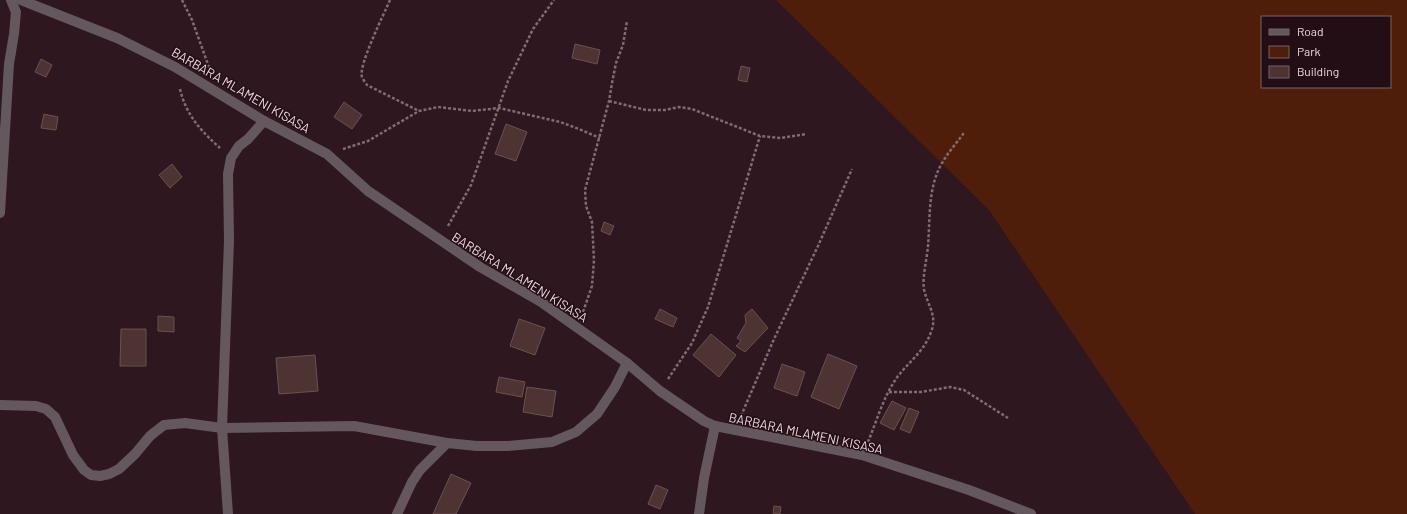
<svg xmlns="http://www.w3.org/2000/svg" width="1407" height="514" font-family="Barlow,sans-serif">
<style>
.green{fill:#4f1e0b;fill-rule:evenodd}
.building{fill:#4d3332;stroke:#6d5150}
.lines{fill:none;stroke-linecap:round;stroke-linejoin:round}
.path{stroke:#806c71;stroke-width:2.5;stroke-dasharray:3 2;stroke-linecap:butt}
.minor{stroke:#62585e;stroke-width:10}
.labels{text-anchor:middle;dominant-baseline:central;stroke-width:3;stroke-linejoin:round;paint-order:stroke}
.street-label{font-size:13px;fill:#ecdbdf;stroke:#240e15}
</style>
<rect width="100%" height="100%" fill="#2e171e"/>
<path class="green" d="M 776,0 L 1407,0 L 1407,514 L 1195,514 L 989,210 ZM 1262,17 L 1390,17 L 1390,87 L 1262,87 Z"/>
<g class="building">
<path d="M 575,44 L 600,50 L 597,64 L 572,58 Z"/>
<path d="M 41,59 L 52,65 L 46,77 L 35,72 Z"/>
<path d="M 741,66 L 750,68 L 747,82 L 738,80 Z"/>
<path d="M 344,102 L 362,115 L 352,129 L 334,117 Z"/>
<path d="M 44,114 L 58,117 L 56,130 L 41,128 Z"/>
<path d="M 506,124 L 527,132 L 516,161 L 495,154 Z"/>
<path d="M 172,164 L 182,177 L 170,188 L 159,175 Z"/>
<path d="M 604,222 L 614,226 L 610,235 L 601,231 Z"/>
<path d="M 660,309 L 677,318 L 673,327 L 655,319 Z"/>
<path d="M 752,309 L 768,328 L 745,352 L 736,346 L 741,341 L 737,338 L 746,323 L 745,315 Z"/>
<path d="M 158,316 L 174,317 L 174,332 L 158,331 Z"/>
<path d="M 519,319 L 545,328 L 535,355 L 510,346 Z"/>
<path d="M 121,329 L 146,329 L 146,366 L 120,366 Z"/>
<path d="M 711,334 L 736,355 L 719,377 L 693,355 Z"/>
<path d="M 828,354 L 857,366 L 839,409 L 811,397 Z"/>
<path d="M 315,355 L 318,391 L 279,394 L 276,358 Z"/>
<path d="M 782,364 L 805,372 L 797,396 L 774,388 Z"/>
<path d="M 499,377 L 525,382 L 522,397 L 496,392 Z"/>
<path d="M 527,387 L 556,391 L 552,417 L 523,412 Z"/>
<path d="M 892,401 L 906,408 L 894,430 L 880,423 Z"/>
<path d="M 909,408 L 919,412 L 910,433 L 900,429 Z"/>
<path d="M 451,474 L 471,483 L 456,514 L 433,514 Z"/>
<path d="M 656,485 L 668,490 L 660,509 L 648,504 Z"/>
<path d="M 774,506 L 781,507 L 780,514 L 773,513 Z"/>
</g>
<g class="lines">
<g class="path">
<path d="M 182,0 L 192,20 L 210,70"/>
<path d="M 390,0 C 384,14 358,66 362,77 C 363,80 366,83 367,85 L 419,111"/>
<path d="M 180,89 C 186,115 201,131 220,148"/>
<path d="M 609,101 L 646,110 L 665,110 L 679,107 L 692,109 L 760,136 L 781,138 L 806,134"/>
<path d="M 343,149 L 368,141 L 419,111 L 438,107 L 472,111 L 499,108 L 560,122 L 579,129 L 600,138"/>
<path d="M 448,226 L 471,185 L 508,81 L 533,29 L 554,0"/>
<path d="M 583,312 L 592,286 L 594,260 L 592,222 L 586,206 L 585,190 L 609,101 L 612,83 L 616,63 L 623,45 L 627,21"/>
<path d="M 668,379 L 692,343 L 708,307 L 760,136"/>
<path d="M 889,392 L 921,392 L 950,387 L 964,390 L 1008,418"/>
<path d="M 741,416 L 774,339 L 818,246 L 852,169"/>
<path d="M 868,442 C 877,420 884,395 898,376 C 909,362 925,350 931,332 C 938,315 927,305 924,289 C 922,277 927,259 928,246 C 930,222 928,194 938,171 C 944,157 955,145 964,133"/>
</g>
<g class="minor">
<path d="M 21,0 L 117,38 L 175,67 L 264,121 L 327,154 L 368,191 L 480,267 L 541,302 L 627,363 L 660,391 L 704,421 L 715,426 L 862,455 L 969,490 L 1031,514"/>
<path d="M 0,213 L 9,64 L 14,34 L 16,12 L 11,0"/>
<path d="M 0,405 L 36,406 L 46,409 L 55,417 L 73,455 L 84,470 L 91,475 L 100,476 L 109,474 L 119,469 L 135,454 L 150,436 L 164,425 L 185,423 L 222,428 L 354,426 L 447,443 L 477,446 L 508,446 L 552,442 L 576,432 L 597,414 L 615,387 L 627,363"/>
<path d="M 228,514 L 222,428 L 229,241 L 228,174 L 231,158 L 239,146 L 248,139 L 264,121"/>
<path d="M 397,514 L 412,482 L 420,470 L 447,443"/>
<path d="M 699,514 L 704,478 L 715,426"/>
</g>
</g>
<g class="labels">
<g class="street-label">
<text transform="translate(241 90) rotate(30)">BARBARA MLAMENI KISASA</text>
<text transform="translate(520 277) rotate(32)">BARBARA MLAMENI KISASA</text>
<text transform="translate(806 433) rotate(12)">BARBARA MLAMENI KISASA</text>
</g>
</g>
<rect x="1261" y="16" width="130" height="72" fill="#240e15" stroke="#746066"/>
<rect x="1269" y="29" width="20" height="6" fill="#62585e" stroke="#746066"/>
<text x="1297" y="36" font-size="12" fill="#ecdbdf">Road</text>
<rect x="1269" y="46" width="20" height="12" fill="#4f1e0b" stroke="#746066"/>
<text x="1297" y="56" font-size="12" fill="#ecdbdf">Park</text>
<rect x="1269" y="66" width="20" height="12" fill="#4d3332" stroke="#746066"/>
<text x="1297" y="76" font-size="12" fill="#ecdbdf">Building</text>
</svg>
